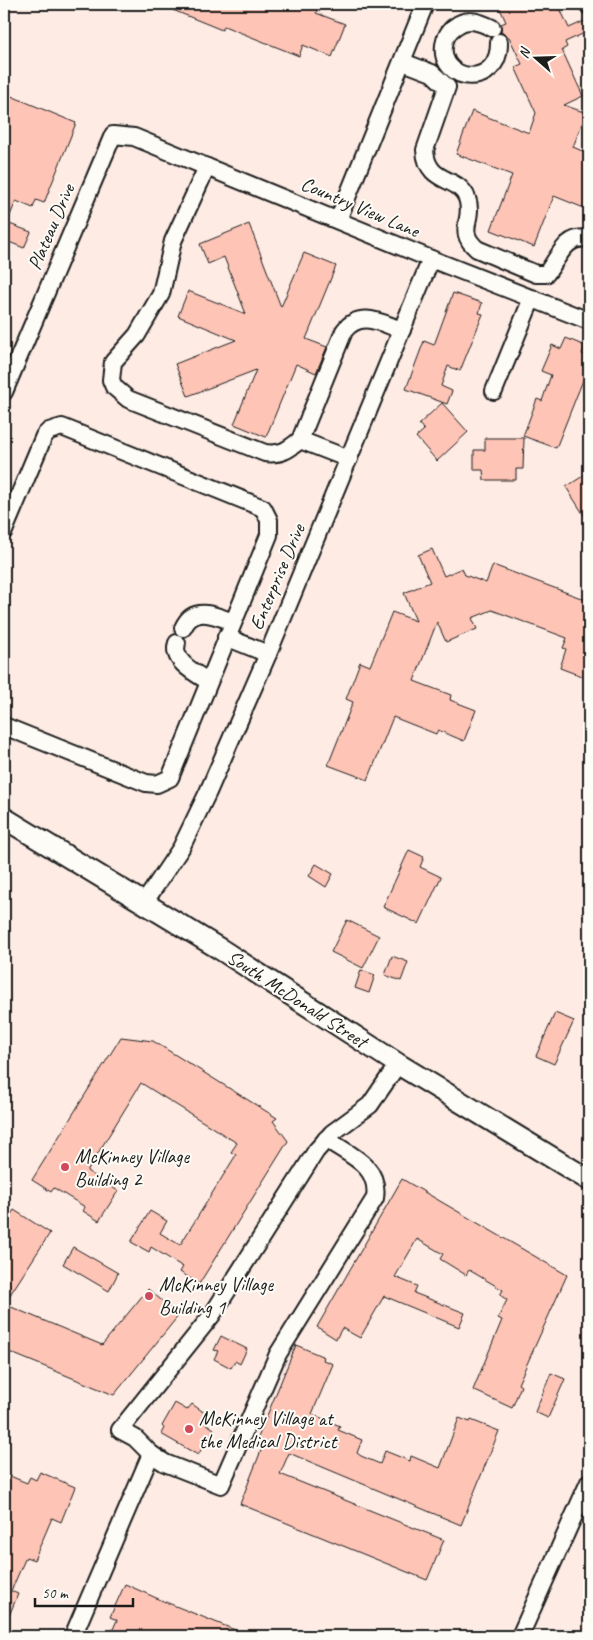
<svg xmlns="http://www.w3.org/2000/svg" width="593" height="1640" font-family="Caveat,sans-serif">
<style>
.building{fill:#fec4b6;stroke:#1c1c1c}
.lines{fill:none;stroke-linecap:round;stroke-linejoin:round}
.minor-casing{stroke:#1c1c1c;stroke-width:20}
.major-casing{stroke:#1c1c1c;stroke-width:24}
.minor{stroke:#fdfcf7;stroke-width:16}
.major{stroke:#fdfcf7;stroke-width:20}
.poi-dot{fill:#d1495b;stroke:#fdfcf7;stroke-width:2}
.labels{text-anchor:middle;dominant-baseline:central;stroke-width:4;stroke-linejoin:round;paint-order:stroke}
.street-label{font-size:20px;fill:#1c1c1c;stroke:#fdfcf7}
.poi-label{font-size:20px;fill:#1c1c1c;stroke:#fdfcf7;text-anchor:start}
</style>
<rect width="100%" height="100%" fill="#fdebe4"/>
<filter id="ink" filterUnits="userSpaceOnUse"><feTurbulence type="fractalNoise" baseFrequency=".02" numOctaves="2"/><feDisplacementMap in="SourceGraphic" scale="10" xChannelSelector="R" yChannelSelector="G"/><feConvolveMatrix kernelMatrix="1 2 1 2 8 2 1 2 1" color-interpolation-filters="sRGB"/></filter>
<g filter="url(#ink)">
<g class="building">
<path d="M 158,4 L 320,4 L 316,13 L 345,24 L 332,57 L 303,45 L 299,56 L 224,26 L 222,30 Z"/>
<path d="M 498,4 L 558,4 L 569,28 L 589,19 L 589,31 L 565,42 L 567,47 L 562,50 L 583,96 L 564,105 L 586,113 L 573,147 L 589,154 L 589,210 L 554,196 L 534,247 L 491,230 L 512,175 L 456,154 L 472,111 L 529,133 L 536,113 L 515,67 L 522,64 L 509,37 L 501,32 L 501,24 L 506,22 Z"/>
<path d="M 4,93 L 76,123 L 44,203 L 36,200 L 33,208 L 16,201 L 7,223 L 31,232 L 24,248 L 4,240 Z"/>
<path d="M 249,224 L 281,307 L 304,253 L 336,266 L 306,339 L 327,347 L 316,373 L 296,364 L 266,437 L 234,424 L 256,370 L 188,396 L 175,364 L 236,340 L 178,316 L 188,291 L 246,314 L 224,257 L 208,264 L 200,244 Z"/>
<path d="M 453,293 L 482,303 L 479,313 L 483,314 L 460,371 L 448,366 L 441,386 L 452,391 L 447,404 L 406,389 L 424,341 L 434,345 Z"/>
<path d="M 566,338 L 585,346 L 582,354 L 589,356 L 589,365 L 556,448 L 523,436 L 537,399 L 542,401 L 551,375 L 541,371 L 552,345 L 561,349 Z"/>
<path d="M 442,403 L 468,432 L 437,461 L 416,437 L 424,430 L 419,424 Z"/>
<path d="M 485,438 L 524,438 L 523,469 L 516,469 L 516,480 L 484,480 L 483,470 L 474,470 L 474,450 L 485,450 Z"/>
<path d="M 589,472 L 589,523 L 566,487 Z"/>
<path d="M 432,549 L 444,576 L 462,568 L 465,575 L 486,583 L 493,565 L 589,601 L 589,679 L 560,668 L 566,649 L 563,648 L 567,638 L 492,610 L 472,618 L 477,629 L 446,642 L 437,622 L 414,681 L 451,695 L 450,700 L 476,710 L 464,741 L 438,730 L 436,734 L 393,717 L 368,780 L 328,765 L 353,702 L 346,699 L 360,662 L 370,666 L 392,612 L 416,621 L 404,593 L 430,582 L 418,555 Z"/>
<path d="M 409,850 L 424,857 L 420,867 L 441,877 L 419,924 L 383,907 Z"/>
<path d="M 316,864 L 333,874 L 326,887 L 309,876 Z"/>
<path d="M 347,920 L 379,936 L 363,968 L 331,952 Z"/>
<path d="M 392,956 L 408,962 L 401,981 L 385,975 Z"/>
<path d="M 361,970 L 375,975 L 369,993 L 355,988 Z"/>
<path d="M 555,1013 L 574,1021 L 554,1064 L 536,1056 Z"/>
<path d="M 121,1037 L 153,1041 L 277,1118 L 273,1121 L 288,1141 L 199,1284 L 180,1272 L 183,1267 L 151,1247 L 149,1252 L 131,1242 L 150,1211 L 167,1221 L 160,1233 L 180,1245 L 236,1155 L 231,1152 L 237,1143 L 141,1083 L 87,1171 L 118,1191 L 99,1221 L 83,1211 L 85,1207 L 54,1188 L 51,1192 L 32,1180 Z"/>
<path d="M 402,1179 L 567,1275 L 518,1384 L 521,1386 L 512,1408 L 473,1390 L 502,1320 L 498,1318 L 507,1300 L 500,1295 L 503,1290 L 469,1270 L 466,1275 L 440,1259 L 443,1254 L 417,1239 L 395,1277 L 417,1286 L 414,1293 L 465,1313 L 459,1327 L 384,1296 L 360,1338 L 342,1328 L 336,1339 L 317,1327 Z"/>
<path d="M 14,1210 L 50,1233 L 4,1304 L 102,1345 L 148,1289 L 179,1315 L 114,1395 L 4,1350 L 4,1225 Z"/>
<path d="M 73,1247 L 118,1273 L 109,1291 L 63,1264 Z"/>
<path d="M 221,1336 L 247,1349 L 240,1364 L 235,1361 L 231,1368 L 214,1359 L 218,1351 L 214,1350 Z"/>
<path d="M 296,1345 L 324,1357 L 323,1360 L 333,1364 L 312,1414 L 340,1426 L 338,1430 L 362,1440 L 357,1453 L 361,1456 L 380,1464 L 385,1451 L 410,1461 L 411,1456 L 440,1468 L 459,1418 L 470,1422 L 471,1420 L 499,1431 L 461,1525 L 289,1453 L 280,1474 L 444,1540 L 427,1580 L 240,1504 L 264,1443 L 257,1440 Z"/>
<path d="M 551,1373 L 565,1379 L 548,1418 L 535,1412 Z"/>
<path d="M 175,1403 L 187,1410 L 192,1404 L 209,1416 L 205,1423 L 214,1429 L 198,1455 L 161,1434 L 164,1428 L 162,1426 Z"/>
<path d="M 40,1472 L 75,1487 L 61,1522 L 52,1518 L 34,1560 L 26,1557 L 11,1591 L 18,1594 L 4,1628 L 4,1491 L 10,1476 L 27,1483 L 30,1477 L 36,1480 Z"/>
<path d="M 125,1584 L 163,1601 L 250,1636 L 164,1636 L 151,1631 L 149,1636 L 110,1636 L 117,1620 L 110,1617 Z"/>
</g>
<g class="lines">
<g class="minor-casing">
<g id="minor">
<path d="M 588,4 L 589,6"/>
<path d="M 492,28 C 480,22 468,17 456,26 C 449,30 445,38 444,45 C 439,83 500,90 499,42"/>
<path d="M 403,62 L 432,73 L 447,87 L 425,150 C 427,185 458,175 467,198 C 475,220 455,230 477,249 L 536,274 L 546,274 C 559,258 565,234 589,239"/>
<path d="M 207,167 L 173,241 L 161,294 L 137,335 L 113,362 L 111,380 L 114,387 L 128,399 L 265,453 C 281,455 288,450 300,440 L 344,331 C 360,310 381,323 402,330"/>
<path d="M 338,220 L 425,4"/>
<path d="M 494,391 L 532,298"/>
<path d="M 4,392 L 113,135 L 134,137 L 431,259 L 589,321"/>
<path d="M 300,440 L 349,459"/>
<path d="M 4,531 L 44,436 L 49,431 L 62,427 L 263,508 L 269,520 L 269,535 L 170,778 L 157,784 L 146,783 L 4,726"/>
<path d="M 183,628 C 193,605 215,615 233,622"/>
<path d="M 226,637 L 268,654"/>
<path d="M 177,643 C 171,661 195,673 208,681"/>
<path d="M 144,903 L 181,848 L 208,792 L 268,654 L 431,259"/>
<path d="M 151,1454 L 165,1463 L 221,1485 L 278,1354 L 375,1198 C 380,1165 349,1155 326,1139"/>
<path d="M 73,1636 L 151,1454 L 135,1438 L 120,1430 L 212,1315 L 316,1151 L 332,1133 L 370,1105 L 398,1064"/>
<path d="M 520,1636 L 589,1482"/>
</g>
</g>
<g class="major-casing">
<path id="major" d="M 4,818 L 220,949 L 398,1064 L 589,1180"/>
</g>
<use href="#minor" class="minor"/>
<use href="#major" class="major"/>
</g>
</g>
<g class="poi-dot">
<circle cx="65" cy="1167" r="5"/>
<circle cx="149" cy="1296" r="5"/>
<circle cx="189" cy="1429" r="5"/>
</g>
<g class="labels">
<g class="street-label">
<text transform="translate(360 207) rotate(23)">Country View Lane</text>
<text transform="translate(51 227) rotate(-67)">Plateau Drive</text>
<text transform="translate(277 577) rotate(-67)">Enterprise Drive</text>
<text transform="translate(297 999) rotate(33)">South McDonald Street</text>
</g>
<g class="poi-label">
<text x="75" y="1156">McKinney Village<tspan x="75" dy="23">Building 2</tspan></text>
<text x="159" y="1284">McKinney Village<tspan x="159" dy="23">Building 1</tspan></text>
<text x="199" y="1418">McKinney Village at<tspan x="199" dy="23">the Medical District</tspan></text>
</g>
</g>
<rect width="593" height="1640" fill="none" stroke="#fdfcf7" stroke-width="20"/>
<rect x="10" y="10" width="573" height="1620" fill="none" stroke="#1c1c1c" stroke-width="2" filter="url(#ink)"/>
<g transform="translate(536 58) rotate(290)" stroke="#fdfcf7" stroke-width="4" paint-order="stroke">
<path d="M0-4L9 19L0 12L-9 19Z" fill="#1c1c1c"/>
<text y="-8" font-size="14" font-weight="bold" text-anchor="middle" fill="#1c1c1c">N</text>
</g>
<path d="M35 1598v8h98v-8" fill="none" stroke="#1c1c1c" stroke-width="2.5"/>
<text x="42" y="1598" font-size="15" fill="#1c1c1c" stroke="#fdfcf7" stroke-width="4" paint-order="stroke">50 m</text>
</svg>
